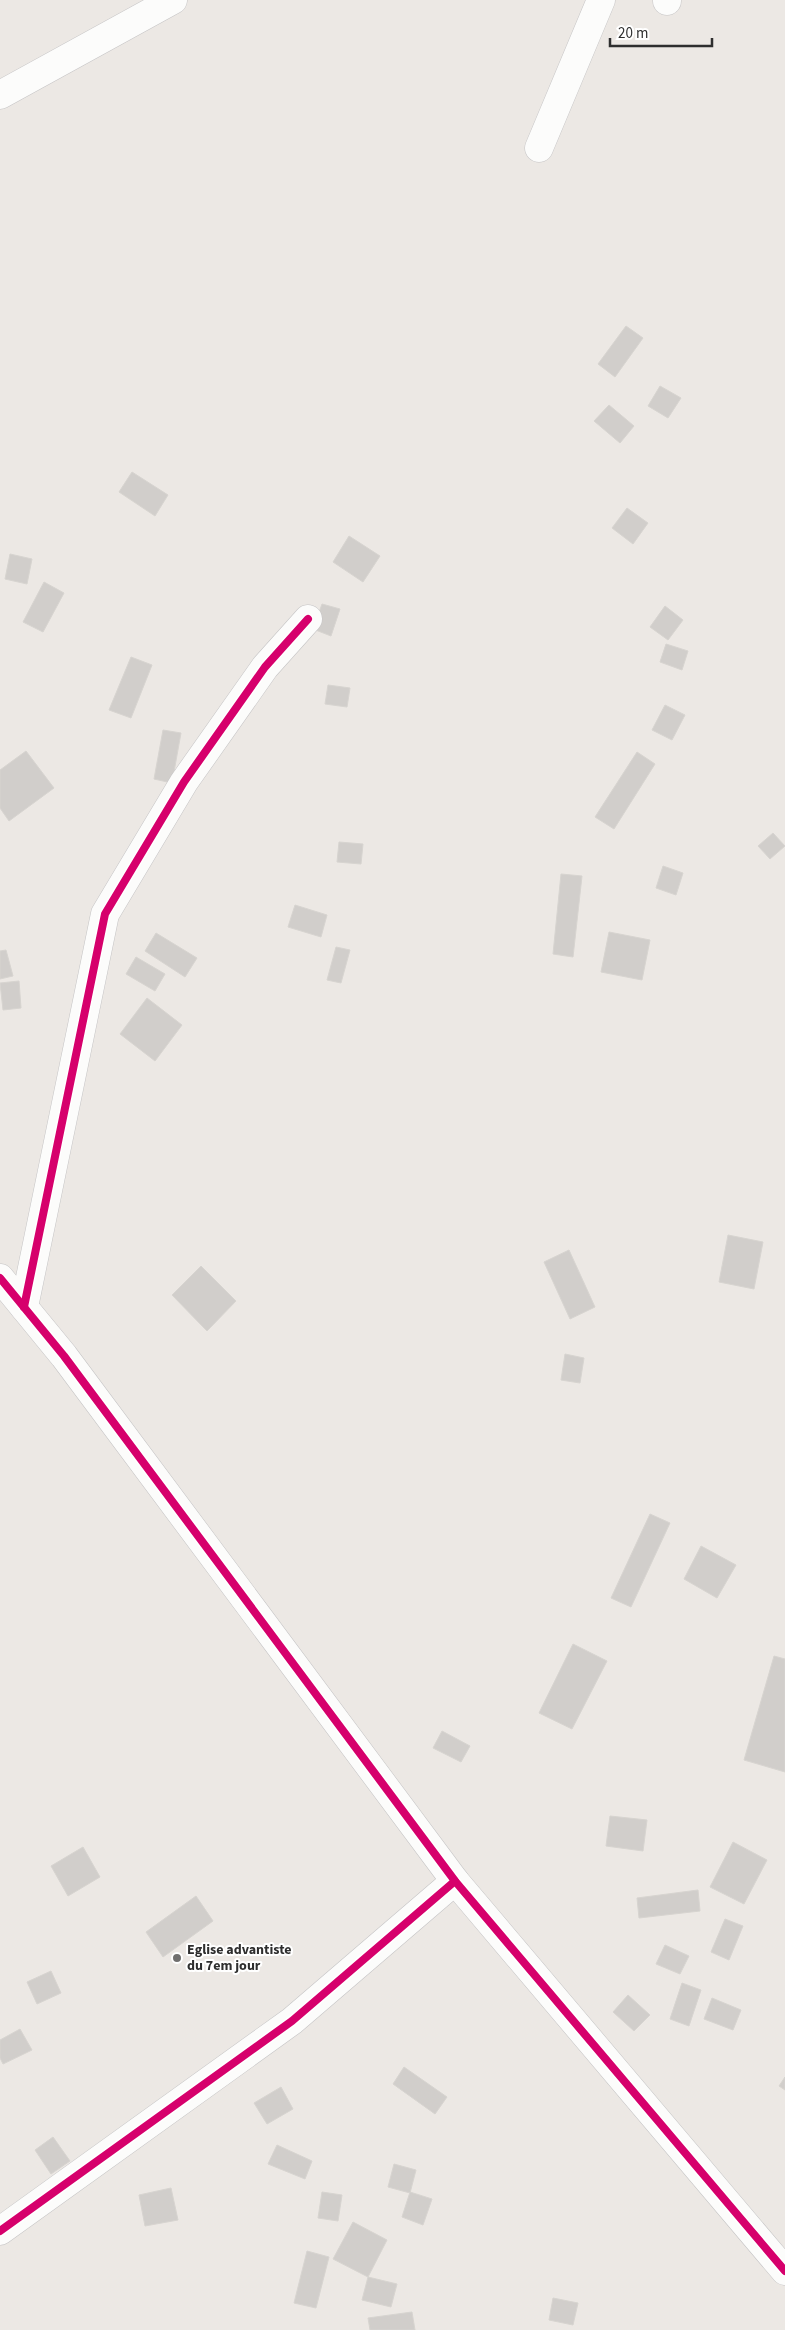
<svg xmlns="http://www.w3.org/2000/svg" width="785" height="2330" font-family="'Source Sans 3',sans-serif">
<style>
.building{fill:#d1cecb;stroke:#d7d4d0}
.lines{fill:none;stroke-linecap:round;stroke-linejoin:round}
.minor-casing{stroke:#c5c4c5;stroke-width:29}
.minor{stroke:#fcfcfb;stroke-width:28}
.cycleway-casing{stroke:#fff;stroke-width:11}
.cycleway{stroke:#d6006c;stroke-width:8}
.poi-dot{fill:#706f6e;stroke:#fff;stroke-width:2}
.labels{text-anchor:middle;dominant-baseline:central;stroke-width:4;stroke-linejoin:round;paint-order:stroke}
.poi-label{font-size:14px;font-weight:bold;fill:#2e2e2e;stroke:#fff;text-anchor:start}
</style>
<rect width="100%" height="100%" fill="#ece8e4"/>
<g class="building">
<path d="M 626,326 L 643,338 L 615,377 L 598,364 Z"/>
<path d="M 660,386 L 681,398 L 668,418 L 648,406 Z"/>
<path d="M 609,405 L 634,426 L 620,443 L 594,421 Z"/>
<path d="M 132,472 L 168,495 L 155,516 L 119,492 Z"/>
<path d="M 627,508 L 648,523 L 633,544 L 612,528 Z"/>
<path d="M 349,536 L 380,556 L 363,582 L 333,562 Z"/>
<path d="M 10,554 L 32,559 L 27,584 L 5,579 Z"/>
<path d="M 44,582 L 64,593 L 43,632 L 23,622 Z"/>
<path d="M 322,604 L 340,609 L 331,636 L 313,629 Z"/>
<path d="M 665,606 L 683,620 L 668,640 L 650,627 Z"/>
<path d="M 666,644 L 688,651 L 682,670 L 660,662 Z"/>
<path d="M 131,657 L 152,665 L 131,718 L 109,710 Z"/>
<path d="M 328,685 L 350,688 L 347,707 L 325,704 Z"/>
<path d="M 665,705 L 685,715 L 672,740 L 652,730 Z"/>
<path d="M 163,730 L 181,733 L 172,783 L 154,779 Z"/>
<path d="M 26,751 L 54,788 L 9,821 L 0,808 L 0,770 Z"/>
<path d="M 637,752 L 655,764 L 614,829 L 595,817 Z"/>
<path d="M 773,833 L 785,846 L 770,859 L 758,846 Z"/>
<path d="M 339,842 L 363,844 L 361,864 L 337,862 Z"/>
<path d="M 663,866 L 683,873 L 676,895 L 656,888 Z"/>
<path d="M 561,874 L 582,876 L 573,957 L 553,954 Z"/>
<path d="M 295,905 L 327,915 L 321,937 L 288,927 Z"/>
<path d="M 609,932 L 650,940 L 642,980 L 601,972 Z"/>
<path d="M 156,933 L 197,958 L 185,977 L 145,951 Z"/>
<path d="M 336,947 L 350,950 L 341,983 L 327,980 Z"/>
<path d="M 6,950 L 13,976 L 0,979 L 0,951 Z"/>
<path d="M 136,957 L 165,974 L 155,991 L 126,974 Z"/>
<path d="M 19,981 L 21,1008 L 3,1010 L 0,983 Z"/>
<path d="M 147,998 L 182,1025 L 155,1061 L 120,1034 Z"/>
<path d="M 728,1235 L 763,1242 L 754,1289 L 719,1282 Z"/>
<path d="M 569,1250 L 595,1307 L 570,1319 L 544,1262 Z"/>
<path d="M 201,1266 L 236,1301 L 207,1331 L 172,1295 Z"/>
<path d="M 565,1354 L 584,1358 L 580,1383 L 561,1380 Z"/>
<path d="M 650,1514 L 670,1523 L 631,1607 L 611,1598 Z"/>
<path d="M 701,1546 L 736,1565 L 717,1598 L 684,1579 Z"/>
<path d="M 573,1644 L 607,1661 L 572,1729 L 539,1713 Z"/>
<path d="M 774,1656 L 785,1659 L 785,1772 L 744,1760 Z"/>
<path d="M 442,1731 L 470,1746 L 461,1762 L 433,1748 Z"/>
<path d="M 610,1816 L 647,1820 L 643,1851 L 606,1846 Z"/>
<path d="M 733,1842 L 767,1860 L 744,1904 L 710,1887 Z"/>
<path d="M 83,1847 L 100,1877 L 68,1896 L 51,1866 Z"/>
<path d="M 698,1890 L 700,1911 L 639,1918 L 637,1898 Z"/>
<path d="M 196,1896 L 213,1921 L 163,1957 L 146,1932 Z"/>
<path d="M 725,1919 L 743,1926 L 729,1960 L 711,1952 Z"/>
<path d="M 665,1945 L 689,1956 L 680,1974 L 656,1964 Z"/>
<path d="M 51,1971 L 61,1993 L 37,2004 L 27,1982 Z"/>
<path d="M 682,1983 L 701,1990 L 689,2026 L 670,2019 Z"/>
<path d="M 628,1995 L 650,2015 L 634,2031 L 613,2012 Z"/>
<path d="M 712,1998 L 741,2010 L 733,2030 L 704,2019 Z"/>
<path d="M 20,2029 L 32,2050 L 3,2064 L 0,2058 L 0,2040 Z"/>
<path d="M 404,2067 L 447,2097 L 435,2114 L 393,2084 Z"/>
<path d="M 785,2077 L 785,2090 L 779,2086 Z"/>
<path d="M 281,2087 L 293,2109 L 267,2124 L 254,2103 Z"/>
<path d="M 53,2137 L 70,2161 L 51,2174 L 35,2150 Z"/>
<path d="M 277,2145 L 312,2161 L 305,2179 L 268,2164 Z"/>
<path d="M 394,2164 L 416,2170 L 410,2193 L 388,2187 Z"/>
<path d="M 171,2188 L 178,2220 L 145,2226 L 139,2195 Z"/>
<path d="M 322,2192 L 342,2195 L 338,2221 L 318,2218 Z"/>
<path d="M 410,2192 L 432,2199 L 423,2225 L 402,2217 Z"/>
<path d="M 353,2222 L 387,2240 L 368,2277 L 333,2259 Z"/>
<path d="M 307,2251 L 329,2257 L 316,2308 L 294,2303 Z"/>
<path d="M 368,2277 L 397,2284 L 391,2307 L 362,2300 Z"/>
<path d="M 553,2298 L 578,2303 L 573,2325 L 549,2320 Z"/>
<path d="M 412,2312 L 415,2330 L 370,2330 L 368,2318 Z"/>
</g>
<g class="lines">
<g class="minor-casing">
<g id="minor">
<path d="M 667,1 L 667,0"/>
<path d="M 0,95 L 173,0"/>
<path d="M 539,148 L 601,0"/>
<path d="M 0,1278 L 64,1356 L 455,1881 L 785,2271"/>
<path d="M 24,1307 L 105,914 L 184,782 L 265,667 L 308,619"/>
<path d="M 0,2231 L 292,2021 L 455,1881"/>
</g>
</g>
<use href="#minor" class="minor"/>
<g class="cycleway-casing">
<g id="cycleway">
<path d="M 0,1278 L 64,1356 L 455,1881 L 785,2271"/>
<path d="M 24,1307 L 105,914 L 184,782 L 265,667 L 308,619"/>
<path d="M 0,2231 L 292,2021 L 455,1881"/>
</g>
</g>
<use href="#cycleway" class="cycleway"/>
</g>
<circle class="poi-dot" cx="177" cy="1958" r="5"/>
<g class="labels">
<g class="poi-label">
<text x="187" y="1950">Eglise advantiste<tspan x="187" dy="16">du 7em jour</tspan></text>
</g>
</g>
<path d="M610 38v8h102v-8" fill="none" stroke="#2e2e2e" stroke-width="2.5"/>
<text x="618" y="38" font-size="15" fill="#2e2e2e" stroke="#ffffff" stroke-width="4" paint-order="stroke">20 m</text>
</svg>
